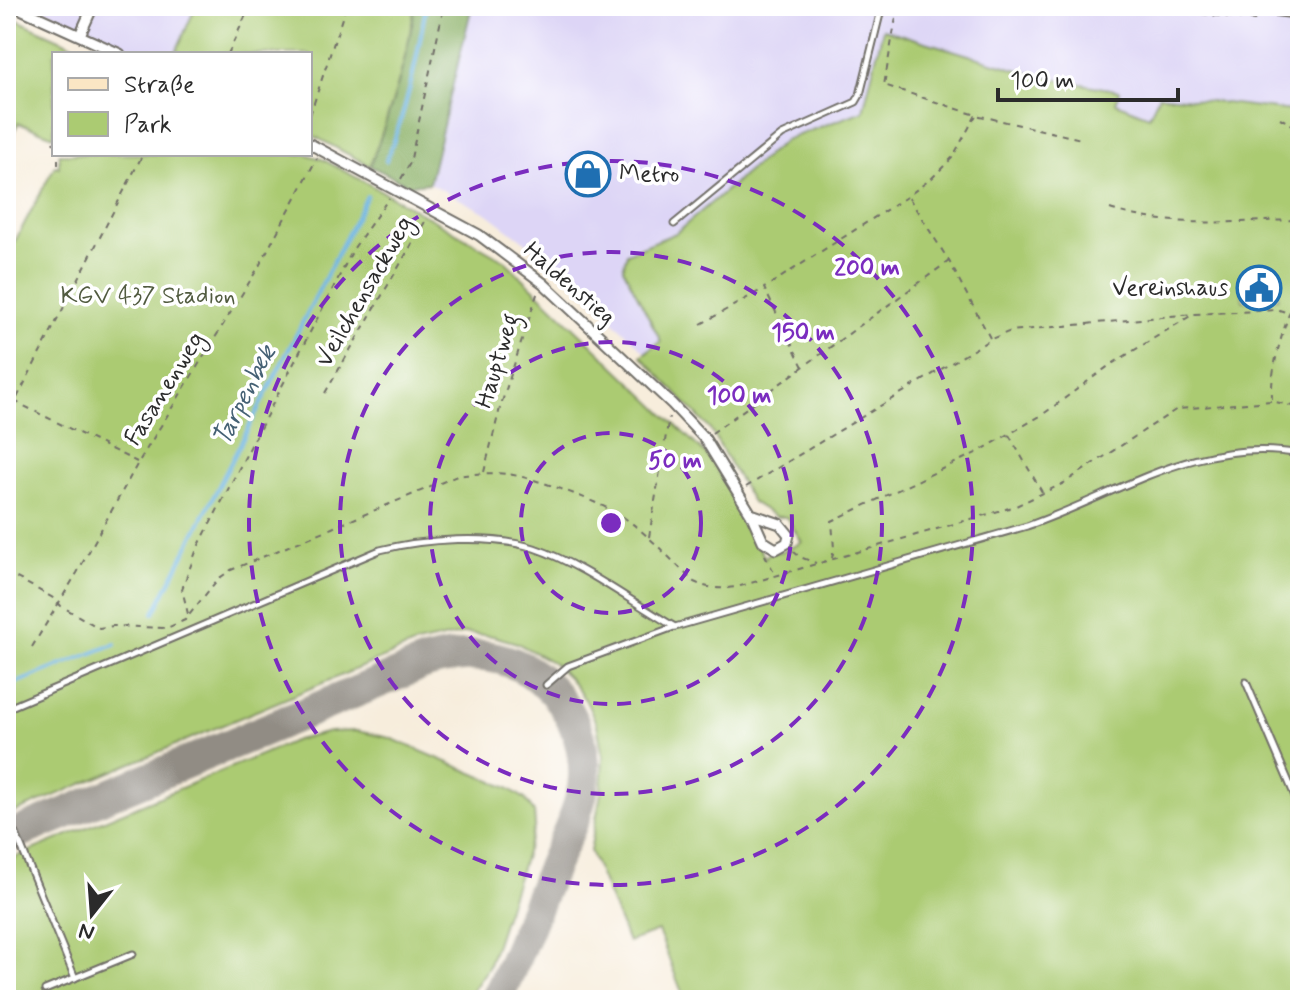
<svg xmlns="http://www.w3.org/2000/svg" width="1306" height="1006" font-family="Mynerve,sans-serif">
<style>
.built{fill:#ddd5f6}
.green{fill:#abcb72;stroke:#6b7b4e;stroke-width:2;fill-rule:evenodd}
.forest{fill:#88af64;stroke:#5a6d48;stroke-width:2}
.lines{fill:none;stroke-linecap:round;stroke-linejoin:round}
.stream{stroke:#6bb3e2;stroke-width:4}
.taxiway{stroke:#918c84;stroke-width:32}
.lane-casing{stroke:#726f69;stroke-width:9}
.street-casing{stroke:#726f69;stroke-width:13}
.secondary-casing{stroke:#726f69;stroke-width:18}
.path{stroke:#726f69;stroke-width:2;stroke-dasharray:6 6;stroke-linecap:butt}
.lane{stroke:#fff;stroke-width:5}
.street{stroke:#fff;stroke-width:9}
.secondary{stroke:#fbe6c4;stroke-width:14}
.ring{fill:none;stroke:#7b2cbf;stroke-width:4;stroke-dasharray:14 10}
.labels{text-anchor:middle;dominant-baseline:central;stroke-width:7;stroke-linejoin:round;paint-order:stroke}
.poi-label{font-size:24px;fill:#2b2b2b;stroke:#fff;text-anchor:start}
.street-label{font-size:24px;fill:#2b2b2b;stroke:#fff}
.park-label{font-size:24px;fill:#515b40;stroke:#fff}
.water-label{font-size:26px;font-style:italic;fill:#456174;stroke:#fff}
.centre{fill:#7b2cbf;stroke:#fff;stroke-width:4}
.ring-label{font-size:24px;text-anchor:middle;font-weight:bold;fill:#7b2cbf;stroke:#fff;stroke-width:7;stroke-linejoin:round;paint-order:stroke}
</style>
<rect width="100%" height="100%" fill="#fff"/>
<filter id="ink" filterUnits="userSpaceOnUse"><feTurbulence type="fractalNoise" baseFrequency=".0125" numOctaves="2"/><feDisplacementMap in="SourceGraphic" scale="16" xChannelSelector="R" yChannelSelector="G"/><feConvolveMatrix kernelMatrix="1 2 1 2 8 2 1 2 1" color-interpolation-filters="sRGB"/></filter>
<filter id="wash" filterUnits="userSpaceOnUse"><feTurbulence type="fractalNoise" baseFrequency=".006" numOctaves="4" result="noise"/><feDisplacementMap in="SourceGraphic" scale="32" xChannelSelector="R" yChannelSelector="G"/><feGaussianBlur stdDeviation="1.8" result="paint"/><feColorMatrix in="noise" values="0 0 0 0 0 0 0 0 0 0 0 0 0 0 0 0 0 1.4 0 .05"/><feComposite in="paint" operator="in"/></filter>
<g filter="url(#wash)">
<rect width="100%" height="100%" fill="#f7eddc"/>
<g class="built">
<path d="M 36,6 L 196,6 L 175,54 L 139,54 Z"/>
<path d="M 472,6 L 1300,6 L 1300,112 L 1159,95 L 1150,116 L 1115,103 L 1119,91 L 1038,76 L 863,111 L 785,140 L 676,233 L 627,253 L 623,268 L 662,341 L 646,353 L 562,270 L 488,214 L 429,183 Z"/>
</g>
<g class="green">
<path d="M 196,6 L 415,6 C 407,62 390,113 370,166 L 310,134 L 310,54 L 175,54 Z"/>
<path d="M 6,15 L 93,54 L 54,54 L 54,136 L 18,123 L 6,152 Z"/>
<path d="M 883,29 L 1038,76 L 1120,91 L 1116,103 L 1149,116 L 1159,95 L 1300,112 L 1300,1000 L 685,1000 L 658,931 L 628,942 L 590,851 L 601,793 L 603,756 L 597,725 L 586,701 L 568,677 L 552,662 L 517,643 L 493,636 L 466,633 L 416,644 L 6,816 L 6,258 L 55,166 L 59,167 L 59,154 L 305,154 L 322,159 L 389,195 L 504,260 L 712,460 L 765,558 L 769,553 L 784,551 L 802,542 L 786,517 L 776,517 L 752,502 L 710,429 L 641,356 L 661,341 L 623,268 L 627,253 L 676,233 L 785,140 L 863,111 ZM 1275,265 L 1278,298 L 1243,301 L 1241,279 L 1249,278 L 1249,273 L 1263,266 Z"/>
<path d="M 357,731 L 390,738 L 508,788 L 525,799 L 534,812 L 535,825 L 488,968 L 466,1000 L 6,1000 L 6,861 L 296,740 L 330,732 Z"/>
</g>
<path class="forest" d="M 415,6 L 472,6 L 429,183 L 409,185 L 370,166 C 390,113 407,62 415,6 Z"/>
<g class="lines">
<g class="stream">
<path d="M 386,161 C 407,111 417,59 426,6"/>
<path d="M 154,613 L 367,196"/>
<path d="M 6,687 L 115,644"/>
</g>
<path class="taxiway" d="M 6,838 L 425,663 C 467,651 506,651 541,680 C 569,704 586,740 584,778 C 582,809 563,841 551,870 C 533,913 517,958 496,1000"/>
</g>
</g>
<g filter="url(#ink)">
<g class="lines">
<g class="lane-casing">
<g id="lane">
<path d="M 674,224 L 782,135 L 856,102 L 860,95 L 882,6"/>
<path d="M 1246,682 L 1300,808"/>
<path d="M 546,685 L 568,666 L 674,627"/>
<path d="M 6,709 L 380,550 C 423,539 491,534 534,548 C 582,564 630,601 675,627 L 1027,526 C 1117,495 1199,435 1300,454"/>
<path d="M 16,834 L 75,978"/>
<path d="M 45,990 L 133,954"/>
</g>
</g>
<g class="street-casing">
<g id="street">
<path d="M 14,6 L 120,54"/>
<path d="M 80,35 L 93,6"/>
<path d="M 310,144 L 479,235 L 543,283 L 672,404 L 705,439 L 751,514 L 763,541 L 776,549 L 787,543 L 789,535 L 780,524 L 751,514"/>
</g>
</g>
<g class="secondary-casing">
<path id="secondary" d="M 1260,6 L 1300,11"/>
</g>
<g class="path">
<path d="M 898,6 L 884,85 L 976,115 L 1081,139"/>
<path d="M 1130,6 L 1256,20"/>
<path d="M 228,54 L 250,6"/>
<path d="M 310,115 L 346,6"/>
<path d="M 1280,118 L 1300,129"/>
<path d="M 53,142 L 54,144"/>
<path d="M 58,165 L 58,154"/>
<path d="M 401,179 L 410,163 L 444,6"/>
<path d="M 909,198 L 949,261 L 990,338"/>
<path d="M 1110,209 C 1174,229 1234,221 1300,220"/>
<path d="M 701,324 L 763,289"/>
<path d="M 803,367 L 764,288 L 908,196 L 932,178 L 952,158 L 976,115"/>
<path d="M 325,393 L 426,220"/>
<path d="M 1272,399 C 1270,358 1289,318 1300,280"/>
<path d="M 14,401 L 137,462"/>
<path d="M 6,419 L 143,154"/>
<path d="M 712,433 L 949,261"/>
<path d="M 1009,435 L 1042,492"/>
<path d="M 484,472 L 500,408 L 538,291"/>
<path d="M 746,487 L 991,339 L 1011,331 L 1193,314 L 1279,310 L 1300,316"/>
<path d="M 649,537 L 669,417"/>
<path d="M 793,551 L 800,557 L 816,563"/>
<path d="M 765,555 L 775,574"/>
<path d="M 832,558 L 834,549 L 832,521 L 978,452 L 1042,415 L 1110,365 L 1192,315"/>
<path d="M 6,572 L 55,599 L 61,606 L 99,628 L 113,626 L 167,628 L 185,620 L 218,579 L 231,570 L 457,476 C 473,474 490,472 506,474 C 532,476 606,504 626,519 C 651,537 672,561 694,582 C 709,589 720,589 737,587 L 1016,506 L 1064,483 L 1177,409 L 1272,401 L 1300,408"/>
<path d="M 188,614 L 182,589 L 197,549 L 354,248 L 389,198"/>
<path d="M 32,647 L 77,573 L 138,463 L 258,268 L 317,158"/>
</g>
<use href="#lane" class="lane"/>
<use href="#street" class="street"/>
<use href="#secondary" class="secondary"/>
</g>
</g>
<g class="ring">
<circle cx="611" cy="523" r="90"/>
<circle cx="611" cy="523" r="181"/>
<circle cx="611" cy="523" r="271"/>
<circle cx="611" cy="523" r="362"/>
</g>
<defs>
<g id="shop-ring" transform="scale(2.3)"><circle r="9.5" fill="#fff" stroke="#1f6fb2" stroke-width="1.5"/><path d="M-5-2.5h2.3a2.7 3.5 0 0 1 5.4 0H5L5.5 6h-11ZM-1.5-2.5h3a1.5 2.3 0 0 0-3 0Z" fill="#1f6fb2"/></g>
<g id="civic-ring" transform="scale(2.3)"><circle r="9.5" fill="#fff" stroke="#1f6fb2" stroke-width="1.5"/><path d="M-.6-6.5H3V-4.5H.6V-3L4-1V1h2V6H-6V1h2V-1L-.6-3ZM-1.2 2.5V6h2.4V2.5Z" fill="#1f6fb2"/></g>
</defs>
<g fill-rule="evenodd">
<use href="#shop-ring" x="588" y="174"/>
<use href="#civic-ring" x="1259" y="288"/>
</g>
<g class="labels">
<g class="poi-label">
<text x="619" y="174">Metro</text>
<text x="1228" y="288" text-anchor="end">Vereinshaus</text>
</g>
<g class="street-label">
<text transform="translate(569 284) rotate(41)">Haldenstieg</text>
<text transform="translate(365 292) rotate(-60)">Veilchensackweg</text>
<text transform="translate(498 361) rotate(-73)">Hauptweg</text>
<text transform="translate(165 389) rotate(-58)">Fasanenweg</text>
</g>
<g class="park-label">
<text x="148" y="296">KGV 437 Stadion</text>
</g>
<g class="water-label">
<text transform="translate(245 396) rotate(-63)">Tarpenbek</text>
</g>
</g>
<circle cx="611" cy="523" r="12" class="centre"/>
<g class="ring-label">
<text x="867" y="275">200 m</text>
<text x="803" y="340">150 m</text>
<text x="739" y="403">100 m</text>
<text x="675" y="468">50 m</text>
</g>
<rect width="1306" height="1006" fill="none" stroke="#fff" stroke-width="32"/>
<rect x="52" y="52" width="260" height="104" fill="#ffffff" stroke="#aaaaaa" stroke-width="2"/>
<rect x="68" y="78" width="40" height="12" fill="#fbe6c4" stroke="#aaaaaa" stroke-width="2"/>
<text x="124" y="92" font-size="24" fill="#2b2b2b">Straße</text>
<rect x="68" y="112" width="40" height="24" fill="#abcb72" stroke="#aaaaaa" stroke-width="2"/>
<text x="124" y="132" font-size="24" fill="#2b2b2b">Park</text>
<g transform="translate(92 914) rotate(197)" stroke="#ffffff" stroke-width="6" paint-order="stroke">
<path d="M0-6L14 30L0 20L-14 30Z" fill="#2b2b2b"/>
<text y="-12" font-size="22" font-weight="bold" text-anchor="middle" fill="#2b2b2b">N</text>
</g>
<path d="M998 88v12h180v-12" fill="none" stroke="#2b2b2b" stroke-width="4"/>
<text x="1010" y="88" font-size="24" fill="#2b2b2b" stroke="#ffffff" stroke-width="6" paint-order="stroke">100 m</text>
</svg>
